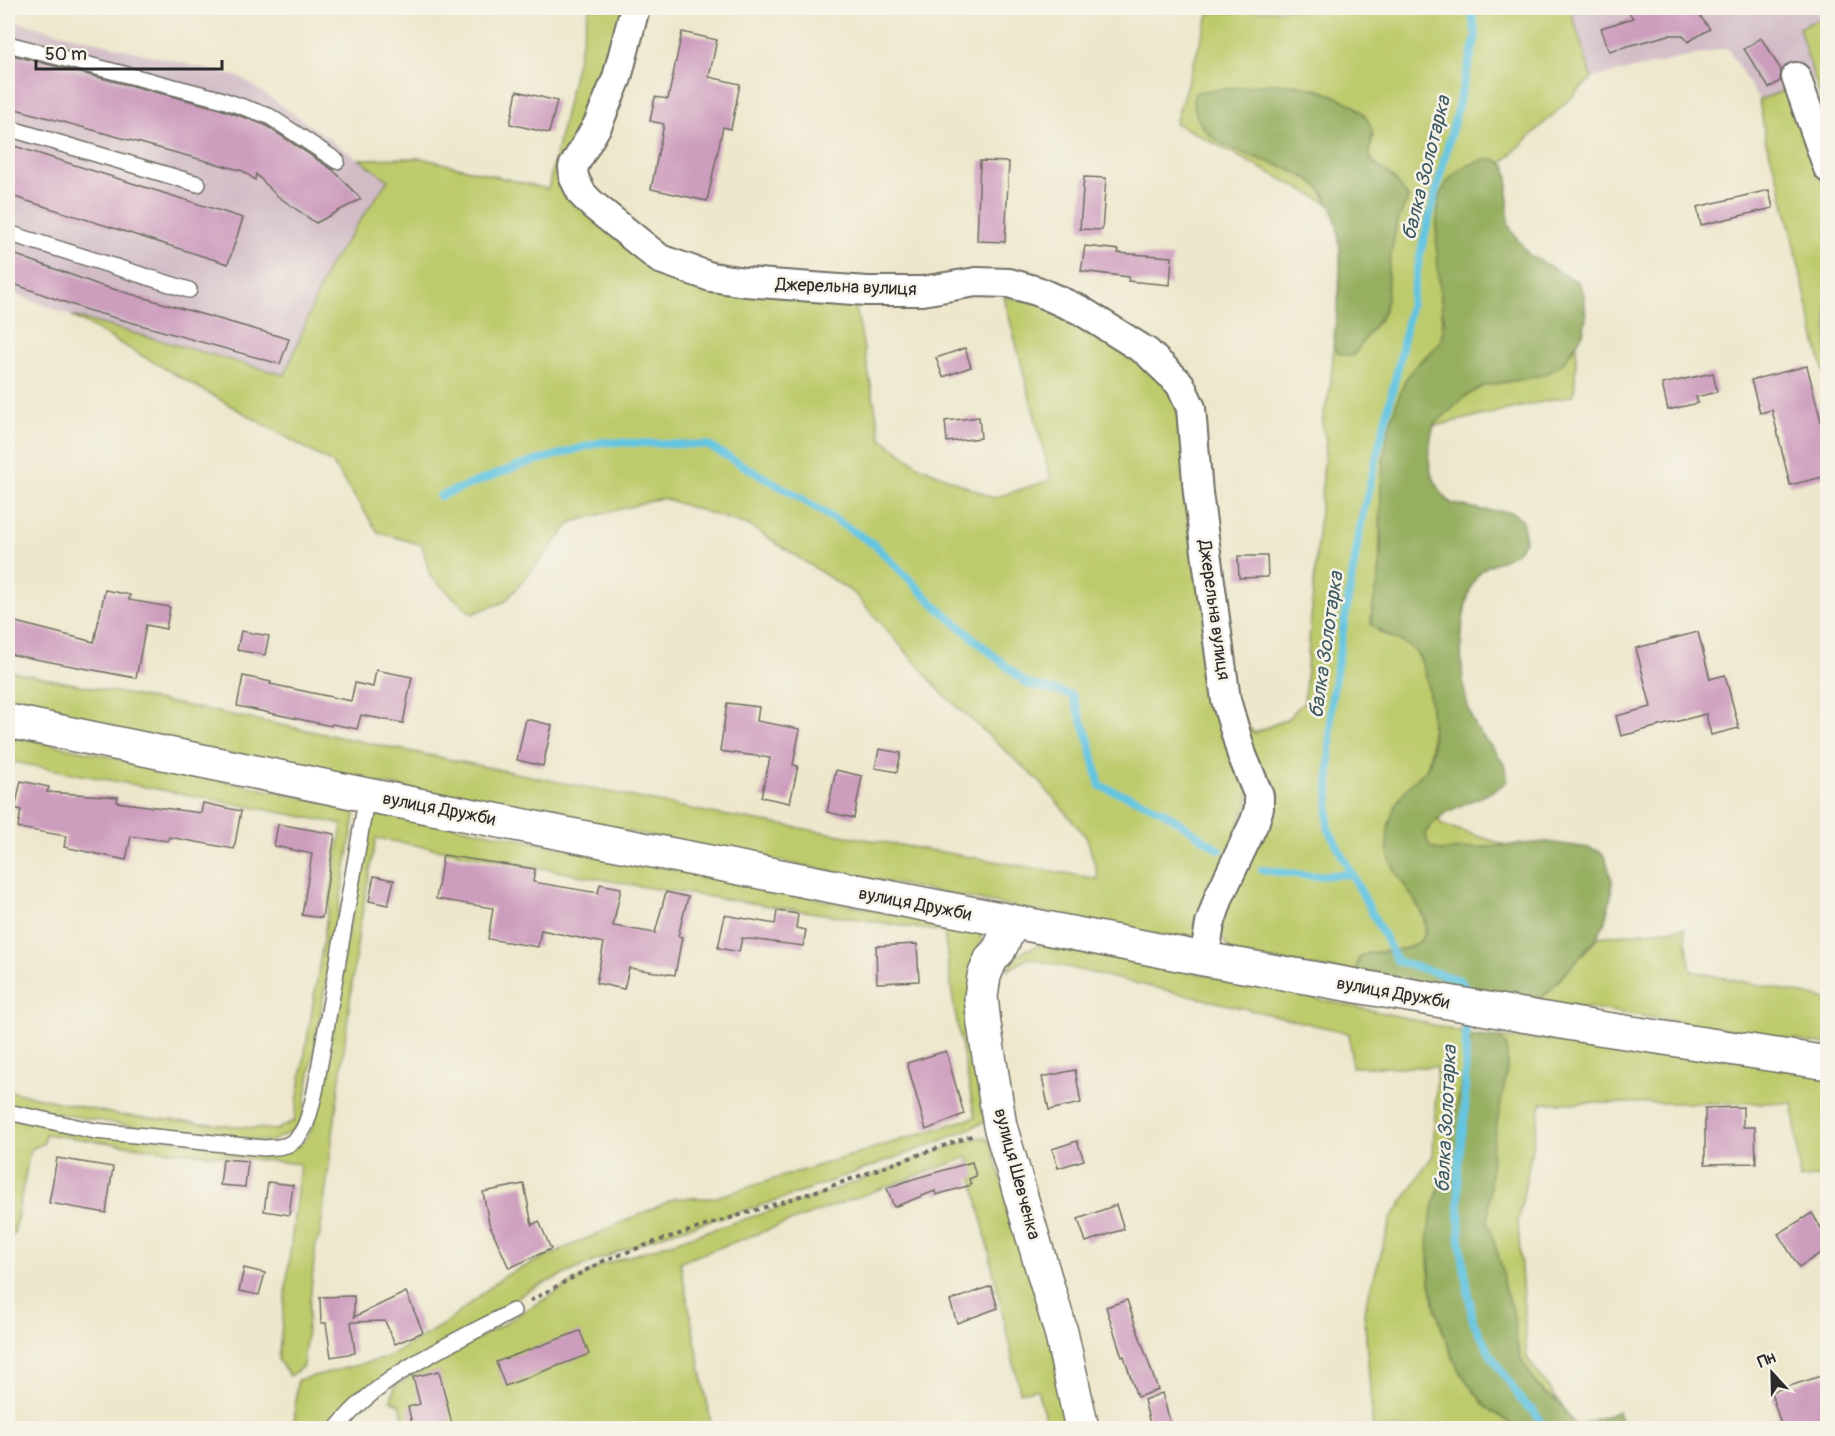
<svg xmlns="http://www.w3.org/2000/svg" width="1835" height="1436" font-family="Pangolin,sans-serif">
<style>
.industrial{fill:#d2bdc7}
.green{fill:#becb6c;stroke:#747b4c;stroke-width:1.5}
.forest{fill:#96af60;stroke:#606d46;stroke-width:1.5}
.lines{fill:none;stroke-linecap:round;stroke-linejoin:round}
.stream{stroke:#63c5e1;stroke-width:8}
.building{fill:#cd9dbe}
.lane-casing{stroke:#6f6d63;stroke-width:18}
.street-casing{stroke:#6f6d63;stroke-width:32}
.secondary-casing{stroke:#6f6d63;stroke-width:36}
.path{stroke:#6f6d63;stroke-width:4;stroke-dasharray:4.5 4.5;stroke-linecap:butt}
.lane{stroke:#fff;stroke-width:15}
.street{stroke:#fff;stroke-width:28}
.secondary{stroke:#fff;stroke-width:33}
.labels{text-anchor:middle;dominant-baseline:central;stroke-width:5;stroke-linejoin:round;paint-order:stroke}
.street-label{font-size:18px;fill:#2b2b2b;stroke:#f7f3e8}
.water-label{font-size:20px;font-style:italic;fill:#3c5962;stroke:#f7f3e8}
</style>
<rect width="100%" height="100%" fill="#f7f3e8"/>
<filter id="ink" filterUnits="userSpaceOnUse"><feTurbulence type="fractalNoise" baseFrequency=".0167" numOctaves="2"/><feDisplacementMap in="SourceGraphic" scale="12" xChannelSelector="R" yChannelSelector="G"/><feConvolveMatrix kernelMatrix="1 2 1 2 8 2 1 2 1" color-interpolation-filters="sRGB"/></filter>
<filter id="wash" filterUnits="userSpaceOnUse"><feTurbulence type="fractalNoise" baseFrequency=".008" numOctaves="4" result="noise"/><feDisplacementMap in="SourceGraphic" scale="24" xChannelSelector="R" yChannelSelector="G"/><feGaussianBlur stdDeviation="1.35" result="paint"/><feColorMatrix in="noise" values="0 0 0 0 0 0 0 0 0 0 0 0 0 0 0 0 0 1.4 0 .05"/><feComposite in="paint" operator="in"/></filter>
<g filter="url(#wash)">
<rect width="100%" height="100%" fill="#ede7cc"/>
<g class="industrial">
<path d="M 1570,8 L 1827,8 L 1828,16 L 1799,29 L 1815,80 L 1759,100 L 1727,48 L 1592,78 Z"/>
<path d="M 8,20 L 242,78 L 388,180 L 328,267 L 285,375 L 72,316 L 8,291 Z"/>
</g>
<g class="green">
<path d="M 589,8 L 629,8 L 612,76 L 568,164 L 639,250 L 854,297 L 881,438 L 919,466 L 993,498 L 1051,480 L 1004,297 L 1041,303 L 1085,322 L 1174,389 L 1249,799 L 1194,942 L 8,711 L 8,671 L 212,711 L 711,813 L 1099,879 L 1087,838 L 1040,782 L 943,694 L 855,594 L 750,526 L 662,498 L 572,522 L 506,601 L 472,614 L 430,576 L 422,545 L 378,532 L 332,463 L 72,316 L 285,375 L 328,267 L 388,180 L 359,159 L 421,158 L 548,189 Z"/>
<path d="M 1313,8 L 1570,8 L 1592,78 L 1502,163 L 1494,159 L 1436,225 L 1443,329 L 1441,340 L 1435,348 L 1421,360 L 1406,379 L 1394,414 L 1385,453 L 1381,491 L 1378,631 C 1390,638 1409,642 1417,654 C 1432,675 1437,749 1425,772 L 1393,869 C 1406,888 1449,937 1407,948 C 1395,951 1381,951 1369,953 L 1363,974 L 1232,954 L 1222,937 L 1220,920 L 1257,830 L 1237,712 L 1254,733 L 1287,719 L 1304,702 L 1326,439 C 1317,421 1328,405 1330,387 C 1332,374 1332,361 1334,348 L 1340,354 C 1355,342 1376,330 1384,312 C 1389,299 1387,284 1388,270 C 1391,245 1396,221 1408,198 L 1393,178 L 1372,161 L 1370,153 L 1373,136 L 1356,107 L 1323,91 L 1295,84 L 1202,126 L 1230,147 L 1285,168 L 1312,181 L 1320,189 L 1329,204 L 1175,123 L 1209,13 Z"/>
<path d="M 1819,19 L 1827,44 L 1827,121 L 1799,28 Z"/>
<path d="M 1791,88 L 1827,197 L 1827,384 L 1817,347 L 1780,184 L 1766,142 L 1759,100 Z"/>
<path d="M 1577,344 L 1574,395 L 1434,426 C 1445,411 1466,392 1484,386 C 1491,383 1499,384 1507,382 C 1538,378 1559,373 1577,344 Z"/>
<path d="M 8,735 L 356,809 L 302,1120 L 293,1131 L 270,1142 L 136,1127 L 8,1105 L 8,1091 L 119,1115 L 276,1130 L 294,1121 L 342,824 L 8,761 Z"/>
<path d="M 370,809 L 979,931 L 982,941 L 974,957 L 985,1122 L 938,1142 L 785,1198 L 665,1234 L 595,1261 L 529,1290 L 348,1406 L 330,1428 L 294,1428 L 297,1380 L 386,1358 L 446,1323 L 504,1276 L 676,1198 L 713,1198 L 975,1117 L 954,1007 L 944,932 L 644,887 L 376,838 L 359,930 L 320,1236 L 316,1243 L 303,1366 L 290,1376 L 278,1360 L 300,1164 L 162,1150 L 45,1134 L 44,1143 L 30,1150 L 14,1234 L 8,1235 L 8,1117 L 273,1154 C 294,1149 302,1149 312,1128 Z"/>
<path d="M 1439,819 L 1442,825 L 1506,845 L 1440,851 L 1430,847 L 1425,834 L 1431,825 Z"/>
<path d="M 1684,928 L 1691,971 L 1827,999 L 1827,1045 L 1603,1010 L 1526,1000 L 1540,999 L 1550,990 L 1598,937 Z"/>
<path d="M 1052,942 L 1402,1017 L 1476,1036 L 1470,1040 L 1445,1166 L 1430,1219 L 1428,1263 L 1430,1281 L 1441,1326 L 1451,1354 L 1460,1372 L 1485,1406 L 1518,1428 L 1373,1428 L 1364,1311 L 1391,1219 L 1433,1155 L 1437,1067 L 1352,1067 L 1349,1033 L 1028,958 L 1008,970 C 1018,949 1031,948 1052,942 Z"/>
<path d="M 1498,1038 L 1564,1040 L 1669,1051 L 1827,1071 L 1827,1175 L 1800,1179 L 1793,1103 L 1541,1103 L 1518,1222 L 1527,1358 L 1559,1402 L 1544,1393 L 1536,1383 L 1521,1359 L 1515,1335 L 1513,1311 L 1504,1288 L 1502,1268 L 1488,1223 L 1492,1149 L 1499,1108 L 1505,1043 Z"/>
<path d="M 983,1137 L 990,1141 L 1056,1360 L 1069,1428 L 1048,1428 L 1037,1389 L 1020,1392 L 968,1157 L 680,1262 L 712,1428 L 406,1428 L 400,1405 L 391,1400 L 395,1386 L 423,1369 L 473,1342 L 602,1265 L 817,1196 L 968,1140 Z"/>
</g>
<g class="forest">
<path d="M 1278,83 C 1306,85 1365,97 1372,131 C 1373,140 1366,154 1373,162 C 1377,168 1386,171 1391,176 C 1398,182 1403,191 1408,198 L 1396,226 L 1388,271 L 1387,299 L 1383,313 L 1353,356 L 1340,354 L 1333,348 C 1337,302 1355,214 1312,181 C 1279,157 1206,157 1195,110 C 1193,103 1192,99 1196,92 Z"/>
<path d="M 1485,159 L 1494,159 L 1505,165 L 1508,177 L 1508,222 L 1512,232 L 1529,255 L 1578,282 L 1584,294 L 1586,319 L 1583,334 L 1563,363 L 1550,372 L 1539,376 L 1483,386 L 1466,396 L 1434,425 L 1431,436 L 1429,459 L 1431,473 L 1442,494 L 1451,503 L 1482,510 L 1512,512 L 1522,520 L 1525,541 C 1522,544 1519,550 1516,552 C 1503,563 1484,562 1475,579 C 1456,613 1457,693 1476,727 C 1485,743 1510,761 1507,781 C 1483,803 1443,803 1425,834 L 1430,847 L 1440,851 L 1547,842 L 1589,848 L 1600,851 L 1606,860 L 1612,881 L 1611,896 L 1605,922 L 1597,937 L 1550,990 L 1540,999 L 1526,1000 L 1363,974 L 1356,969 L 1358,959 L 1362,955 C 1381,949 1421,955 1426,930 C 1430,912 1391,875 1388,852 C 1385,826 1392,805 1410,785 C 1417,777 1427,772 1430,761 C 1436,741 1430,670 1417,653 C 1405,639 1384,637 1371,624 C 1371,604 1379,585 1380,565 C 1382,535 1379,504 1382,474 C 1384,443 1393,409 1405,381 C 1414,362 1434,355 1441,340 C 1446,328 1442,311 1441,299 C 1438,270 1430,205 1447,182 C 1456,169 1471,164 1485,159 Z"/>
<path d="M 1476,1036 L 1498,1038 L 1505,1043 L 1507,1049 L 1507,1071 L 1492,1149 L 1488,1223 L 1502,1268 L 1504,1288 L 1513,1311 L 1517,1345 L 1521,1359 L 1536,1383 L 1544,1393 L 1559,1402 L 1576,1426 L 1618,1412 L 1624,1428 L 1518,1428 L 1485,1406 L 1460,1372 L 1451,1354 L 1435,1307 L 1430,1281 L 1428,1235 L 1430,1219 L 1445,1166 L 1470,1040 Z"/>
</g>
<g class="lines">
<g class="stream">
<path d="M 440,496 L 518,466 L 602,442 L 707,445 L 799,497 L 875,545 L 937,607 L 1027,684 L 1072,695 L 1088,737 L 1100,786 L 1139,800 L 1164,812 L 1220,850"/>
<path d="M 1262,870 L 1313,876 L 1352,874"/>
<path d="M 1467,997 L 1467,990 L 1460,980 L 1397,961 L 1328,828 L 1331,702 L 1362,517 L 1399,363 L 1422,246 L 1476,36 L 1471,8"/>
<path d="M 1466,1012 L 1465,1113 L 1458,1164 L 1458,1182 L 1460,1241 L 1473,1321 L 1491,1355 L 1523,1403 L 1534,1411 L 1544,1428"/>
</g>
</g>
<g id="blocks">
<g class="building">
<path d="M 1626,8 L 1694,8 L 1710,29 L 1688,42 L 1683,35 L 1669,35 L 1609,51 L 1601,28 L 1633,18 Z"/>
<path d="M 682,32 L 717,40 L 709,77 L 740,84 L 731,129 L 723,127 L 707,201 L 651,189 L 664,124 L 650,121 L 655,97 L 668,99 Z"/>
<path d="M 1761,38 L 1781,70 L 1780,81 L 1769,88 L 1744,49 Z"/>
<path d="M 8,54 L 217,108 L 265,125 L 333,170 L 361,199 L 316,223 L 276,195 L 256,174 L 255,180 L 243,171 L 8,107 Z"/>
<path d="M 517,91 L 557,101 L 549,133 L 510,124 Z"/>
<path d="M 8,144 L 243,218 L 228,264 L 8,195 Z"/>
<path d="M 980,161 L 1009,162 L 1005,242 L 977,241 Z"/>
<path d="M 1084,177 L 1106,178 L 1102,230 L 1080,229 Z"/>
<path d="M 1769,190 L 1773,208 L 1701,225 L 1697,207 Z"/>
<path d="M 1085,246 L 1119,250 L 1118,253 L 1172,257 L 1170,285 L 1128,281 L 1129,277 L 1081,271 Z"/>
<path d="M 8,252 L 99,285 L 289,339 L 280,364 L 87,310 L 8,282 Z"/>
<path d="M 965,348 L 971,367 L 943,377 L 936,358 Z"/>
<path d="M 1807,366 L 1824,433 L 1827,432 L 1827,476 L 1790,485 L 1772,410 L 1760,413 L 1751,380 Z"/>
<path d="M 1713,373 L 1717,392 L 1696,397 L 1698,403 L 1668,410 L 1662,384 Z"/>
<path d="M 979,417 L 981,438 L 947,442 L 945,421 Z"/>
<path d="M 1238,556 L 1267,556 L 1268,577 L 1239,578 Z"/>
<path d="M 105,590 L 130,595 L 129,600 L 170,607 L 166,629 L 146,625 L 136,678 L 8,654 L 8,620 L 94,642 Z"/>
<path d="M 241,631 L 269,636 L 265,655 L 237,650 Z"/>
<path d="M 1698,632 L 1710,679 L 1725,675 L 1739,728 L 1711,735 L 1706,714 L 1621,736 L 1616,716 L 1651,707 L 1636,648 Z"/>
<path d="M 376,670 L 412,677 L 403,723 L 361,715 L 357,729 L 332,724 L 331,726 L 237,706 L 243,676 L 271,682 L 270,684 L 351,701 L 355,683 L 373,687 Z"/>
<path d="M 727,703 L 759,707 L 757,721 L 800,729 L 793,765 L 798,766 L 790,803 L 761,797 L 770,758 L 720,751 Z"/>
<path d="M 526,719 L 552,725 L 543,766 L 517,760 Z"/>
<path d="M 879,749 L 901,753 L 897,772 L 875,768 Z"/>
<path d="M 836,770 L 862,776 L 854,818 L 827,812 Z"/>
<path d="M 21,781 L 49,787 L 47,792 L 118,797 L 117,802 L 201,813 L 203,803 L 241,811 L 234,849 L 169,837 L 168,841 L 131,836 L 126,860 L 64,847 L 66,836 L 18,828 L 21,810 L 15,808 Z"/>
<path d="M 278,824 L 335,834 L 322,918 L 302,915 L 312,854 L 274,846 Z"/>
<path d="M 443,855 L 535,869 L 533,882 L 598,893 L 600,884 L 621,888 L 613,926 L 655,933 L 666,892 L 688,897 L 678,936 L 682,937 L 675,975 L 629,968 L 624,989 L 596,983 L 604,943 L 541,930 L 538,947 L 488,939 L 493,908 L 436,899 Z"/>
<path d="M 374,876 L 394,880 L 388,905 L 369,901 Z"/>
<path d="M 777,911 L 798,914 L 796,928 L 806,930 L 803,946 L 742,938 L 739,952 L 718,948 L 725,915 L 775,924 Z"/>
<path d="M 917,944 L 919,981 L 877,983 L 876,946 Z"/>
<path d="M 946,1051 L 964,1114 L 926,1130 L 907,1063 Z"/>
<path d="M 1075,1070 L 1081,1103 L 1049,1110 L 1042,1077 Z"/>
<path d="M 1743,1107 L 1743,1127 L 1755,1127 L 1756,1163 L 1705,1164 L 1705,1108 Z"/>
<path d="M 1077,1141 L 1084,1160 L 1058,1168 L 1052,1149 Z"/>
<path d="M 57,1158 L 113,1167 L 106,1213 L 49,1203 Z"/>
<path d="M 223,1159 L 248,1161 L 245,1187 L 220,1185 Z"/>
<path d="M 972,1162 L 976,1176 L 969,1179 L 971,1185 L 936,1195 L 935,1191 L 894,1207 L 887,1188 L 913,1179 Z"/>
<path d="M 268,1182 L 293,1185 L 289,1215 L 264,1211 Z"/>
<path d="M 524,1184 L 532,1225 L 539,1221 L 551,1249 L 509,1268 L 489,1223 L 483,1192 Z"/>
<path d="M 1116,1205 L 1124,1229 L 1086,1242 L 1078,1219 Z"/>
<path d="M 1812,1213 L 1827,1238 L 1827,1249 L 1799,1267 L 1778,1234 Z"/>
<path d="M 244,1268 L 265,1273 L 259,1295 L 239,1291 Z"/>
<path d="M 991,1286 L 998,1308 L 957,1323 L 950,1301 Z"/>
<path d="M 406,1292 L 423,1332 L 395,1344 L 385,1321 L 351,1322 L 355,1353 L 331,1357 L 326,1323 L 321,1323 L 320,1297 L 354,1296 L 354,1317 Z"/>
<path d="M 1127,1300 L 1158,1390 L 1137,1397 L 1124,1356 L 1122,1357 L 1106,1307 Z"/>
<path d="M 580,1331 L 589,1354 L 505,1386 L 496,1362 Z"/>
<path d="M 439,1371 L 453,1428 L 413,1428 L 408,1407 L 420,1404 L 413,1377 Z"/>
<path d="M 1827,1374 L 1827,1428 L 1782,1428 L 1771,1392 Z"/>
<path d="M 1162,1393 L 1172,1428 L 1151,1428 L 1144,1400 Z"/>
</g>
</g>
</g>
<g filter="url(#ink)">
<use href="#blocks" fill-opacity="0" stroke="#6f6d63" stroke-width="1.5"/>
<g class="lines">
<g class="lane-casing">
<g id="lane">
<path d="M 8,44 L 220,99 L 269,116 L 337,161"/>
<path d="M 8,128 L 198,184"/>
<path d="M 8,233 L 189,290"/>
<path d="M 8,1112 L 95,1131 L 264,1148 C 272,1147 282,1148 289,1144 C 307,1135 310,1110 315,1092 L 367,795"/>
<path d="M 337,1428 C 380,1374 453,1343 513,1311"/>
</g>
</g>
<g class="street-casing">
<g id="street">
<path d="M 635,8 L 617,78 L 598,124 L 573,167 L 574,178 L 582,194 L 593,205 L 660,259 L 711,277 L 745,282 L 867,291 L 922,291 L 976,282 L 1009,283 L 1037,291 L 1080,310 L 1147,352 L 1180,384 L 1191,408 L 1198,493 L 1226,700 L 1242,755 L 1259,796 L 1259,808 L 1255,821 L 1219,897 L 1210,924 L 1204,959"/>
<path d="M 1796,77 L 1828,168"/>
</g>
</g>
<g class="secondary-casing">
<g id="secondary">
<path d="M 8,721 L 367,795 L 1204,959 L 1579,1025 L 1828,1063"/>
<path d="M 1012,923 L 999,950 L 991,959 L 984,976 L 981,997 L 984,1024 L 1000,1126 L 1061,1332 L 1082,1428"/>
</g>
</g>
<path class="path" d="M 530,1301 L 603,1261 L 657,1241 L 823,1189 L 974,1135"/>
<use href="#lane" class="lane"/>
<use href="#street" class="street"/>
<use href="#secondary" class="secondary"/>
</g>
</g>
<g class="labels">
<g class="street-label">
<text transform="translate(846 287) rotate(2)">Джерельна вулиця</text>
<text transform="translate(1214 610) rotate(82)">Джерельна вулиця</text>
<text transform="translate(439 809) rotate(11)">вулиця Дружби</text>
<text transform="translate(915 904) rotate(11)">вулиця Дружби</text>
<text transform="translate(1393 993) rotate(10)">вулиця Дружби</text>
<text transform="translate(1017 1174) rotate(75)">вулиця Шевченка</text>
</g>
<g class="water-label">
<text transform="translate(1426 168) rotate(-76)">балка Золотарка</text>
<text transform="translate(1326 645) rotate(-82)">балка Золотарка</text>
<text transform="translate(1446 1119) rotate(-87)">балка Золотарка</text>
</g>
</g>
<rect width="1835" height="1436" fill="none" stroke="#f7f3e8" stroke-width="30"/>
<g transform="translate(1772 1373) rotate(338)" stroke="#f7f3e8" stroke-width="4.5" paint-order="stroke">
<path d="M0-4.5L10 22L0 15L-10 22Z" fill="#2b2b2b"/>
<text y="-9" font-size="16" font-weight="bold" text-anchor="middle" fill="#2b2b2b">Пн</text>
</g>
<path d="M36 60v9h186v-9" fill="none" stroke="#2b2b2b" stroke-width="3"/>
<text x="45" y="60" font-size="18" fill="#2b2b2b" stroke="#f7f3e8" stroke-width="4.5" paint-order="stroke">50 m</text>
</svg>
